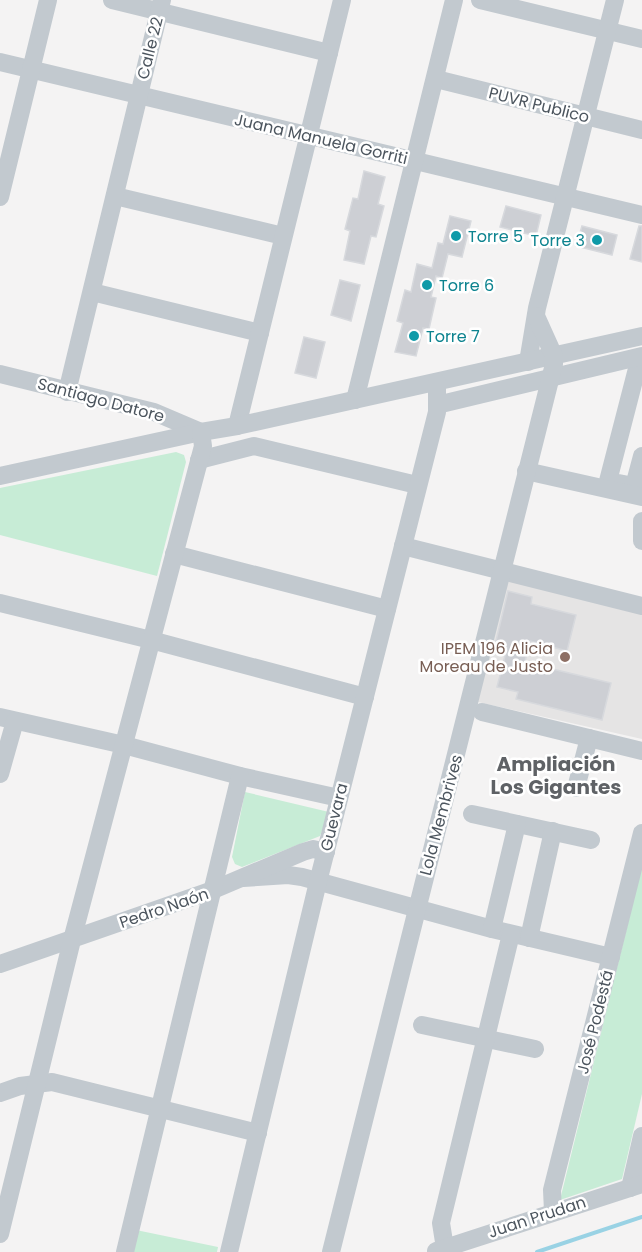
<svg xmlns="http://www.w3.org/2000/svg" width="642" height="1252" font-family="Poppins,sans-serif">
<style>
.education{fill:#e5e4e4}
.green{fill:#c7ecd6}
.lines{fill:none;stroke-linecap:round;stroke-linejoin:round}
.stream{stroke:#99d2e4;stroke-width:4}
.building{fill:#cdcfd4;stroke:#d7d9dd;stroke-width:1.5}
.minor{stroke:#c2c9cf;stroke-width:18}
.culture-dot{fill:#0f9aa8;stroke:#fff;stroke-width:2}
.education-dot{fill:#8d6e63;stroke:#fff;stroke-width:2}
.labels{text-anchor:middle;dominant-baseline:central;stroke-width:5;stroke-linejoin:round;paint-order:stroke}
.street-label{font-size:16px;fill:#4c555e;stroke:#fff}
.culture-label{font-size:16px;fill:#0d838f;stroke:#fff;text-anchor:start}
.education-label{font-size:16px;fill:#785e54;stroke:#fff;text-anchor:end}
.quarter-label{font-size:20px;font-weight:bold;fill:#5f6266;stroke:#fff}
</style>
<rect width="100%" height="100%" fill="#f4f3f3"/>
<path class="education" d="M 508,575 L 642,611 L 642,739 L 478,702 Z"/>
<g class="green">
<path d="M 176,452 L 184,455 L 186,462 L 157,576 L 0,535 L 0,488 Z"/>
<path d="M 245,792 L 329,812 L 320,836 L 242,867 L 235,864 L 232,857 Z"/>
<path d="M 642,866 L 642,1094 L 622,1179 L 560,1200 Z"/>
<path d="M 136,1230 L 218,1247 L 217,1252 L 131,1252 Z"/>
</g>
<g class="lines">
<path class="stream" d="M 537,1252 L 642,1217"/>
</g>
<g class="building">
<path d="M 364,171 L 385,177 L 378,204 L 384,206 L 376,237 L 371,236 L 364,264 L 344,260 L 350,231 L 345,229 L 353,198 L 358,199 Z"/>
<path d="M 506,206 L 541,215 L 536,236 L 500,227 Z"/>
<path d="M 450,216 L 471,221 L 462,257 L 448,254 L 442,278 L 436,276 L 431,297 L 436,298 L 429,329 L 423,328 L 416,356 L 395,352 L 403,323 L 397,321 L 405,290 L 411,292 L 417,264 L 432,268 L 438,243 L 443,244 Z"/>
<path d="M 582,226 L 617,235 L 612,255 L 576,246 Z"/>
<path d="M 639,226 L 642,226 L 642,262 L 630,259 Z"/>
<path d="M 340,280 L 360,285 L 351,321 L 331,315 Z"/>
<path d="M 304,337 L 325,342 L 316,378 L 295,373 Z"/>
<path d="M 508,591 L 532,597 L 531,604 L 576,615 L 567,651 L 530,641 L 524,666 L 547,672 L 548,668 L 611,683 L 602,720 L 516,699 L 518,692 L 497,687 L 507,648 L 495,645 Z"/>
</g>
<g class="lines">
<g class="minor">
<path d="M 112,0 L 329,53"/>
<path d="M 480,0 L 642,39"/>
<path d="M 0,62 L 642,215"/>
<path d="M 436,79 L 642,130"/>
<path d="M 115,196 L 283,236"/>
<path d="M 0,197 L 48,0"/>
<path d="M 92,292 L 260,333"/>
<path d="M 640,357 L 608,481 L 634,486 L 642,456"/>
<path d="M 528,362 L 537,308 L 615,0"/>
<path d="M 0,374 L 154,412 L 201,432"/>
<path d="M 67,392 L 162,0"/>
<path d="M 355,400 L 454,0"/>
<path d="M 437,405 L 642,356"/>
<path d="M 237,426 L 342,0"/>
<path d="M 199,460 L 254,446 L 417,485"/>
<path d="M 526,471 L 642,497"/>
<path d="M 0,476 L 201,432 L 237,426 L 642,336"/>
<path d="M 642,521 L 642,541"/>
<path d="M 403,546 L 642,606"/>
<path d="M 174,554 L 387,609"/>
<path d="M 0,603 L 151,640 L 365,697"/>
<path d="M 482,712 L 642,751"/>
<path d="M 0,717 L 124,745 L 240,776 L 339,798"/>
<path d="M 0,774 L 15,721"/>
<path d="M 576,788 L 589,738"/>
<path d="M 472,814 L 591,840"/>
<path d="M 243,878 L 288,875 L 302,877 L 492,929 L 611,957"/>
<path d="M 492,929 L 517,824"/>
<path d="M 529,938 L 553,831"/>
<path d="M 0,964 L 213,890 L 303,852 L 313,849 L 326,852"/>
<path d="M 422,1025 L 535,1049"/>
<path d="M 0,1093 L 20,1086 L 52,1082 L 258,1133"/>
<path d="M 630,1188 L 642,1136"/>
<path d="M 553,1211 L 552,1190 L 642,833"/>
<path d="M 0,1234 L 72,940 L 203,446 L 201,432"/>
<path d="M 445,1248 L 441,1223 L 511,934"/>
<path d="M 436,1251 L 642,1184"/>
<path d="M 125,1252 L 240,776"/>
<path d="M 229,1252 L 318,882 L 437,412 L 437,382"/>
<path d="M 331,1252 L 554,364 L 554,356 L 536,316"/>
</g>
</g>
<g class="culture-dot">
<circle cx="456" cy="236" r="6"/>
<circle cx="597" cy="240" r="6"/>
<circle cx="427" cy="285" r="6"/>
<circle cx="414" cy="336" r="6"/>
</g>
<circle class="education-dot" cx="565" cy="657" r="6"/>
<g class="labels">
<g class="street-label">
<text transform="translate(150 48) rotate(-76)">Calle 22</text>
<text transform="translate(539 105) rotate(14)">PUVR Publico</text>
<text transform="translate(321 139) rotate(13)">Juana Manuela Gorriti</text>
<text transform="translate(101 400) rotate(15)">Santiago Datore</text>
<text transform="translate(441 815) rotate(-75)">Lola Membrives</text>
<text transform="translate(334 817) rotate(-76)">Guevara</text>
<text transform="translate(164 908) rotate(-19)">Pedro Naón</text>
<text transform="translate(595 1022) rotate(-76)">José Podestá</text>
<text transform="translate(537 1217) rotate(-18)">Juan Prudan</text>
</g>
<g class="culture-label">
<text x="468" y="236">Torre 5</text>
<text x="585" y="240" text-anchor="end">Torre 3</text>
<text x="439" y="285">Torre 6</text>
<text x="426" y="336">Torre 7</text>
</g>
<g class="education-label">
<text x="553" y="648">IPEM 196 Alicia<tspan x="553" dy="18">Moreau de Justo</tspan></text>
</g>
<g class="quarter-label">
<text x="556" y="764">Ampliación<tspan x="556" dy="23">Los Gigantes</tspan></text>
</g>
</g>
</svg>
